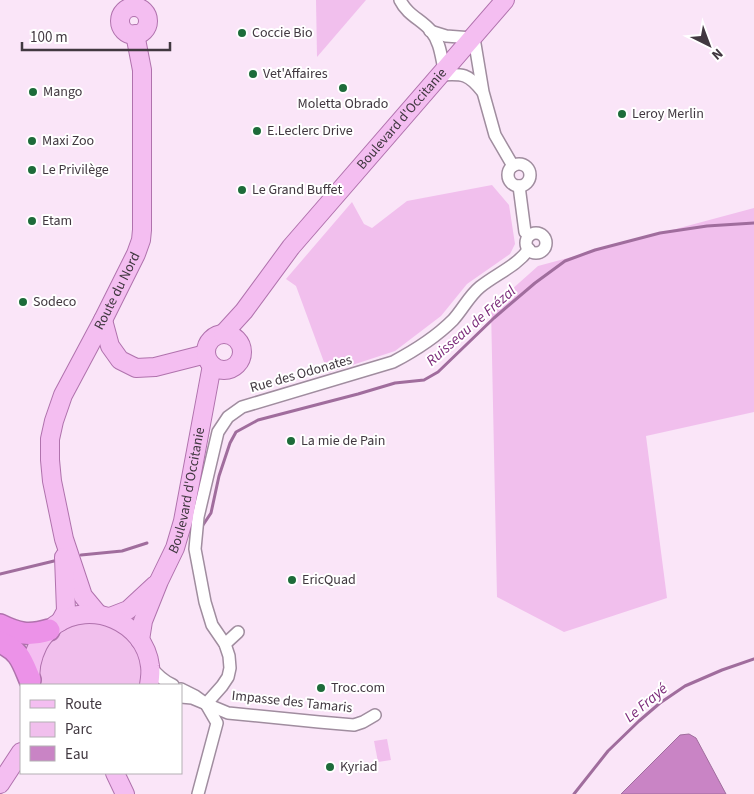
<svg xmlns="http://www.w3.org/2000/svg" width="754" height="794" font-family="'Source Sans 3',sans-serif">
<style>
.green{fill:#f1bfed}
.water{fill:#c984c5;stroke:#a06d9d}
.lines{fill:none;stroke-linecap:round;stroke-linejoin:round}
.stream{stroke:#a06d9d;stroke-width:3}
.minor-casing{stroke:#a08d9f;stroke-width:14}
.primary-casing{stroke:#b072ad;stroke-width:20}
.motorway-casing{stroke:#b072ad;stroke-width:24}
.minor{stroke:#fff;stroke-width:11}
.primary{stroke:#f4bef1;stroke-width:18}
.motorway{stroke:#ec92e8;stroke-width:21}
.poi-dot{fill:#1d6b3a;stroke:#fff;stroke-width:2}
.labels{text-anchor:middle;dominant-baseline:central;stroke-width:4;stroke-linejoin:round;paint-order:stroke}
.poi-label{font-size:14px;fill:#413840;stroke:#fff;text-anchor:start}
.street-label{font-size:14px;fill:#413840;stroke:#fff}
.water-label{font-size:15px;font-style:italic;fill:#7c2b7a;stroke:#fff}
</style>
<rect width="100%" height="100%" fill="#fae5f8"/>
<g class="green">
<path d="M 316,0 L 366,0 L 317,57 Z"/>
<path d="M 492,185 L 509,205 L 515,244 L 510,254 L 467,284 L 441,316 L 395,351 L 328,373 L 296,286 L 286,279 L 352,202 L 364,224 L 372,228 L 407,201 Z"/>
<path d="M 754,208 L 754,412 L 646,436 L 667,598 L 564,632 L 497,597 L 491,308 L 538,266 Z"/>
<path d="M 83,622 C 89,622 94,621 100,622 C 123,626 139,647 142,669 C 143,674 141,680 141,685 L 39,685 L 38,668 L 43,651 L 53,637 L 67,627 Z"/>
<path d="M 387,739 L 391,760 L 378,762 L 374,741 Z"/>
</g>
<path class="water" d="M 689,734 L 696,738 L 726,794 L 621,794 L 680,735 Z"/>
<g class="lines">
<g class="stream">
<path d="M 203,525 L 211,513 L 219,476 L 230,443 L 236,432 L 258,420 L 358,394 L 395,383 L 424,380 L 438,372 L 494,318 L 535,283 L 565,261 L 595,250 L 660,233 L 707,226 L 754,223"/>
<path d="M 81,555 L 122,551 L 147,543"/>
<path d="M 0,574 L 54,561"/>
<path d="M 574,794 L 608,751 L 639,721 L 660,703 L 685,686 L 722,670 L 754,659"/>
</g>
<g class="minor-casing">
<g id="minor">
<path d="M 400,0 C 408,16 421,19 431,31 C 440,42 441,56 444,69"/>
<path d="M 430,31 L 446,36 L 472,38 L 475,44 L 483,92 L 495,135 L 513,166"/>
<path d="M 439,75 C 461,74 467,72 482,91"/>
<circle cx="519" cy="175" r="11"/>
<path d="M 519,186 L 525,232 L 530,235"/>
<circle cx="536" cy="243" r="10"/>
<path d="M 225,644 L 238,632"/>
<path d="M 150,666 C 157,675 163,681 173,685"/>
<path d="M 181,689 L 195,696 L 206,704 L 217,723 L 198,794"/>
<path d="M 181,697 L 192,698 L 228,713 L 319,722 L 354,725 L 363,722 L 375,715"/>
<path d="M 206,704 L 222,686 L 228,677 L 230,668 L 229,656 L 225,644 L 212,625 L 205,602 L 195,549 L 198,517 L 218,432 L 228,417 L 242,407 L 393,362 C 414,351 436,337 453,320 C 463,309 469,296 480,287 C 496,274 517,266 529,249"/>
</g>
</g>
<g class="primary-casing">
<g id="primary">
<circle cx="134" cy="21" r="14"/>
<path d="M 103,320 L 110,346 L 120,360 L 136,368 L 155,367 L 206,354"/>
<circle cx="224" cy="352" r="18"/>
<path id="s1" d="M 223,334 L 244,311 L 291,247 L 505,0"/>
<path id="s2" d="M 98,614 L 83,596 L 64,539 L 52,481 L 50,460 L 50,439 L 54,421 L 63,395 L 103,320 L 136,254 L 141,240 L 142,230 L 142,70 L 135,34"/>
<path d="M 110,617 L 128,610 L 155,585"/>
<path d="M 60,622 L 66,611 L 64,557"/>
<path id="s3" d="M 140,640 L 143,621 L 159,581 L 175,548 L 183,521 L 212,365"/>
<path d="M 31,683 C 29,670 32,657 38,645 C 42,637 48,631 55,625 C 91,599 145,622 150,666 C 151,672 150,679 149,685"/>
<path d="M 115,773 L 125,794"/>
<path d="M 0,784 L 21,752"/>
</g>
</g>
<g class="motorway-casing">
<g id="motorway">
<path d="M 0,625 C 18,634 29,636 49,630"/>
<path d="M 0,642 C 20,651 22,661 30,680"/>
</g>
</g>
<use href="#minor" class="minor"/>
<use href="#primary" class="primary"/>
<use href="#motorway" class="motorway"/>
</g>
<g class="poi-dot">
<circle cx="242" cy="33" r="5"/>
<circle cx="253" cy="74" r="5"/>
<circle cx="343" cy="88" r="5"/>
<circle cx="33" cy="92" r="5"/>
<circle cx="622" cy="114" r="5"/>
<circle cx="257" cy="131" r="5"/>
<circle cx="32" cy="141" r="5"/>
<circle cx="32" cy="170" r="5"/>
<circle cx="242" cy="190" r="5"/>
<circle cx="32" cy="221" r="5"/>
<circle cx="23" cy="302" r="5"/>
<circle cx="291" cy="441" r="5"/>
<circle cx="292" cy="580" r="5"/>
<circle cx="321" cy="688" r="5"/>
<circle cx="330" cy="767" r="5"/>
</g>
<g class="labels">
<g class="poi-label">
<text x="252" y="33">Coccie Bio</text>
<text x="263" y="74">Vet'Affaires</text>
<text x="43" y="92">Mango</text>
<text x="343" y="104" text-anchor="middle">Moletta Obrado</text>
<text x="632" y="114">Leroy Merlin</text>
<text x="267" y="131">E.Leclerc Drive</text>
<text x="42" y="141">Maxi Zoo</text>
<text x="42" y="170">Le Privilège</text>
<text x="252" y="190">Le Grand Buffet</text>
<text x="42" y="221">Etam</text>
<text x="33" y="302">Sodeco</text>
<text x="301" y="441">La mie de Pain</text>
<text x="302" y="580">EricQuad</text>
<text x="331" y="688">Troc.com</text>
<text x="340" y="767">Kyriad</text>
</g>
<g class="street-label">
<text stroke="none"><textPath href="#s1" startOffset="280">Boulevard d'Occitanie</textPath></text>
<text stroke="none"><textPath href="#s2" startOffset="348">Route du Nord</textPath></text>
<text transform="translate(301 374) rotate(-16)">Rue des Odonates</text>
<text stroke="none"><textPath href="#s3" startOffset="158">Boulevard d'Occitanie</textPath></text>
<text transform="translate(292 702) rotate(6)">Impasse des Tamaris</text>
</g>
<g class="water-label">
<text transform="translate(471 326) rotate(-41)">Ruisseau de Frézal</text>
<text transform="translate(646 703) rotate(-40)">Le Frayé</text>
</g>
</g>
<rect x="20" y="684" width="162" height="90" fill="#ffffff" stroke="#b3afb3"/>
<rect x="30" y="700" width="25" height="8" fill="#f4bef1" stroke="#b3afb3"/>
<text x="65" y="709" font-size="15" fill="#413840">Route</text>
<rect x="30" y="722" width="25" height="15" fill="#f1bfed" stroke="#b3afb3"/>
<text x="65" y="734" font-size="15" fill="#413840">Parc</text>
<rect x="30" y="746" width="25" height="15" fill="#c984c5" stroke="#b3afb3"/>
<text x="65" y="759" font-size="15" fill="#413840">Eau</text>
<g transform="translate(709 45) rotate(138)" stroke="#ffffff" stroke-width="4" paint-order="stroke">
<path d="M0-4L9 19L0 12L-9 19Z" fill="#413840"/>
<text y="-8" font-size="14" font-weight="bold" text-anchor="middle" fill="#413840">N</text>
</g>
<path d="M22 42v8h148v-8" fill="none" stroke="#413840" stroke-width="2.5"/>
<text x="30" y="42" font-size="15" fill="#413840" stroke="#ffffff" stroke-width="4" paint-order="stroke">100 m</text>
</svg>
